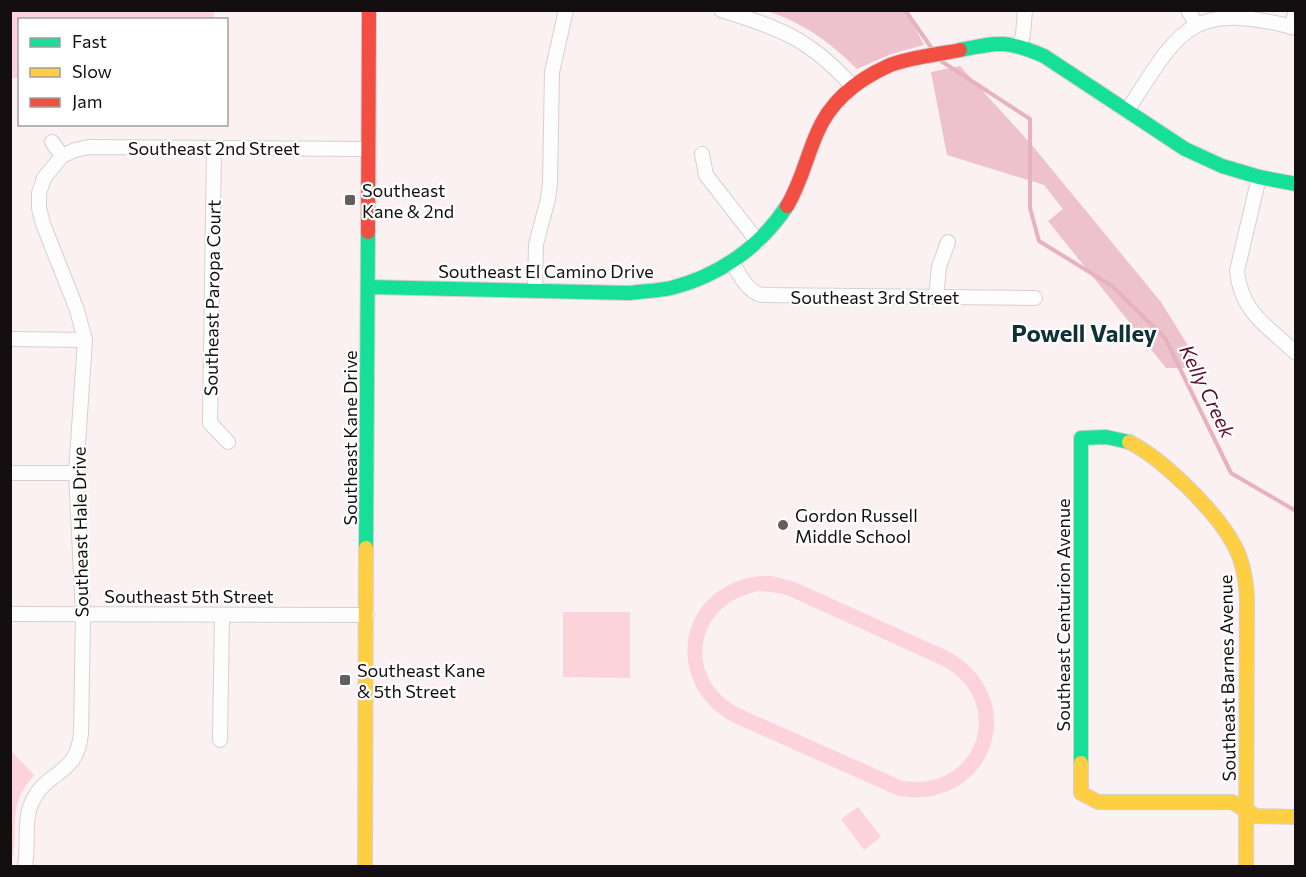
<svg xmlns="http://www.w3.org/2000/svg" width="1306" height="877" font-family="Commissioner,sans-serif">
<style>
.green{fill:#fcd2db;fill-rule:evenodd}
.forest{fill:#edc2cc}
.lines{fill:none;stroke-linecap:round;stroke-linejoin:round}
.stream{stroke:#e6b2be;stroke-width:4}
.street-casing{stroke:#d6cfd1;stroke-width:16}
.fast-casing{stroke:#d6cfd1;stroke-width:16}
.slow-casing{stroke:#d6cfd1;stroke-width:16}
.jam-casing{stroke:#d6cfd1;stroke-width:16}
.street{stroke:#fefdfd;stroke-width:14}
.fast{stroke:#16e098;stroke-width:14}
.slow{stroke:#ffcf43;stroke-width:14}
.jam{stroke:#f24e42;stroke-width:14}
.poi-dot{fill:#645d5f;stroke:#fff;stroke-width:2}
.labels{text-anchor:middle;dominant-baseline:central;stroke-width:4.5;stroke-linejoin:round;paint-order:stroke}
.street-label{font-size:18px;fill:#130e0f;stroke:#fff}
.poi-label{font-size:18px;fill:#130e0f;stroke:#fff;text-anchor:start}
.water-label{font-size:20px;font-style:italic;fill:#5f0d2d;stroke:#fff}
.district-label{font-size:24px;font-weight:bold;fill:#0f3037;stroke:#fff}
</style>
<rect width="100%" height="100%" fill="#fbf1f3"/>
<g class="green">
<path d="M 11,10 L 214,10 L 214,19 L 20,20 L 19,78 L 11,78 Z"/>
<path d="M 760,576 L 772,576 L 795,582 L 950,652 C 1032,700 991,811 898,796 L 732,722 C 661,683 678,585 760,576 ZM 760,591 L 779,593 L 789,596 L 943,666 C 1009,702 977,793 903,781 L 739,708 C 680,677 696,601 760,591 Z"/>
<path d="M 563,612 L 630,612 L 630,678 L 563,677 Z"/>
<path d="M 10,750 L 34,775 C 5,807 20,829 11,866 Z"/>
<path d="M 858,807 L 881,837 L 864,850 L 841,819 Z"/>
</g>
<g class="forest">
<path d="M 766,11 L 906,11 L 924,45 L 891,54 L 857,69 C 831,43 801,21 766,11 Z"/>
<path d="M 960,66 L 1031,144 L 1161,302 L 1202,368 L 1166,368 L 1048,221 L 1063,209 L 1044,185 L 947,155 L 931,72 Z"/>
</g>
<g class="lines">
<g class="stream">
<path d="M 905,10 L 933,50"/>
<path d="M 941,61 L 1030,119 L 1030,208 L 1039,241 L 1112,286 L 1165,338 L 1231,473 L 1296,511"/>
</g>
<g class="street-casing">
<g id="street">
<path d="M 721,10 C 780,28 810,39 852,86"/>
<path d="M 1188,10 L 1196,24"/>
<path d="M 1291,27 L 1296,11"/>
<path d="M 1019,45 L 1023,35 L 1025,10"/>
<path d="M 1127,111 C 1180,29 1190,0 1296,28"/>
<path d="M 52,142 L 62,156"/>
<path d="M 214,148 L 210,423 L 228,442"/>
<path d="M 702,154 L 706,175 L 758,242"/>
<path d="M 1259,177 L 1237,271 C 1241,312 1267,326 1296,353"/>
<path d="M 732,262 C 740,275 746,290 761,295 L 1035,298"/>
<path d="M 535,290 L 536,244 L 548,199 L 550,183 L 552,72 L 566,10"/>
<path d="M 936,297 L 939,267 L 948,242"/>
<path d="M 10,339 L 85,340"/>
<path d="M 10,473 L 76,473"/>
<path d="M 10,614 L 367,615"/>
<path d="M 220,740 L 222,615"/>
<path d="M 25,866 C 29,846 23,821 32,802 C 47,769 77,777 81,733 L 83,614 L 76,473 L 85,340 L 77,310 L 43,224 L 39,208 L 39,193 L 44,178 L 62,156 L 75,150 L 89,147 L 368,149"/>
</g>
</g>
<g class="fast-casing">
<g id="fast">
<path d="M 960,50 C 999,42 1007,40 1044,56 L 1185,149 L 1222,166 L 1259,177 L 1296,184"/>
<path d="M 368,287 L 629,293 C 643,291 658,291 671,288 C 719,276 760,247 787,206"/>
<path d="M 366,548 L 368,232"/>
<path d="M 1081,763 L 1081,438 L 1106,437 L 1129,442"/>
</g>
</g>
<g class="slow-casing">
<g id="slow">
<path d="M 1129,442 C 1162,458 1217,512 1234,545 C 1243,561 1246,579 1247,598 L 1246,866"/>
<path d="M 1081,763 L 1081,793 L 1098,802 L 1232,802 L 1256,816 L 1296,817"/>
<path d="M 365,866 L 366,548"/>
</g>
</g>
<g class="jam-casing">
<g id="jam">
<path d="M 787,206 C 801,183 806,158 817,133 C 830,102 857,80 888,66 C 905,58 941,54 960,50"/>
<path d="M 368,232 L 369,10"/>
</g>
</g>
<use href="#street" class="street"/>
<use href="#fast" class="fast"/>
<use href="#slow" class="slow"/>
<use href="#jam" class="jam"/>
</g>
<g class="poi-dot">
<rect x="344" y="194" width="12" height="12" rx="3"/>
<circle cx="783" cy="525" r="6"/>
<rect x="339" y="674" width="12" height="12" rx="3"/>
</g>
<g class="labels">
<g class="street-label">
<text x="214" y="148">Southeast 2nd Street</text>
<text x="546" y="271">Southeast El Camino Drive</text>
<text x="875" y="297">Southeast 3rd Street</text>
<text transform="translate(212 298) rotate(-89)">Southeast Paropa Court</text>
<text transform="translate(350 438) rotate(-90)">Southeast Kane Drive</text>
<text transform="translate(80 532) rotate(-91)">Southeast Hale Drive</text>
<text x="189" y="596">Southeast 5th Street</text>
<text transform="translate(1063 615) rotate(-90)">Southeast Centurion Avenue</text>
<text transform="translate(1227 678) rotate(-91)">Southeast Barnes Avenue</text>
</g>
<g class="poi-label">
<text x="362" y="190">Southeast<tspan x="362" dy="21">Kane &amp; 2nd</tspan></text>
<text x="795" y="515">Gordon Russell<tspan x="795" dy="21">Middle School</tspan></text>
<text x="357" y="670">Southeast Kane<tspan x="357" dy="21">&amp; 5th Street</tspan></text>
</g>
<g class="water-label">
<text transform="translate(1208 391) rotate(64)">Kelly Creek</text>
</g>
<g class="district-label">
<text x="1084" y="332">Powell Valley</text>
</g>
</g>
<rect width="1306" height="877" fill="none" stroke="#130e0f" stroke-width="24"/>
<rect x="18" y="18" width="210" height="108" fill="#ffffff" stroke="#a19f9f" stroke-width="1.5"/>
<rect x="30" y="38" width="30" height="9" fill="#16e098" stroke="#a19f9f" stroke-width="1.5"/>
<text x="72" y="48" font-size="18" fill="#130e0f">Fast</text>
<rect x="30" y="68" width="30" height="9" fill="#ffcf43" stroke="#a19f9f" stroke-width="1.5"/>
<text x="72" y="78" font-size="18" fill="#130e0f">Slow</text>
<rect x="30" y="98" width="30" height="9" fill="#f24e42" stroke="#a19f9f" stroke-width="1.5"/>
<text x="72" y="108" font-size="18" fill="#130e0f">Jam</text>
</svg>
